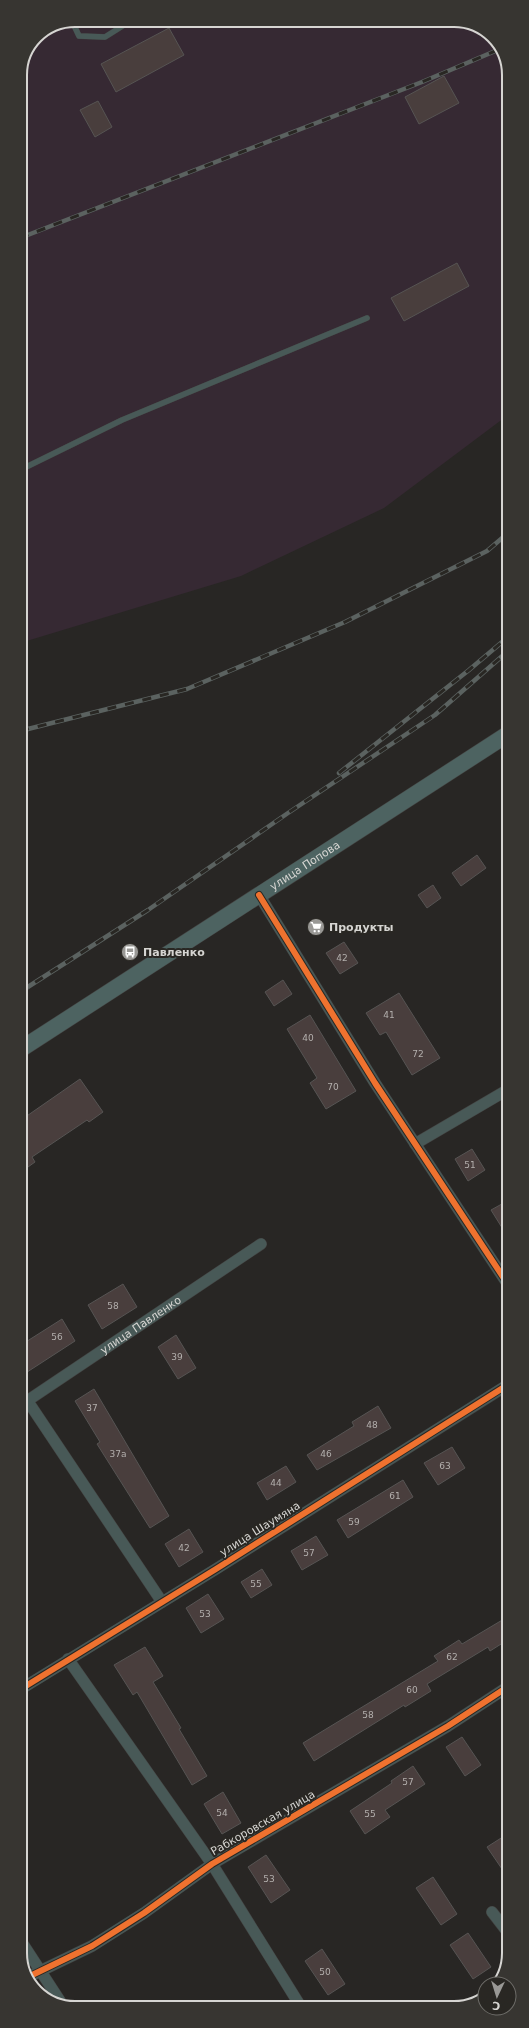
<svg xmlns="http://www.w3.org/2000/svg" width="529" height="2028" font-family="'DejaVu Sans',sans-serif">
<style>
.industrial{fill:#362933}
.building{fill:#493e3d;stroke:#565453}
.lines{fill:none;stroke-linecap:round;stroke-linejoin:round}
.service-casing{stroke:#434241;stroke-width:6}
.minor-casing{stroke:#434241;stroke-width:12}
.secondary-casing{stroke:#434241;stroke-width:17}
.service{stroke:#485957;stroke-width:5.5}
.minor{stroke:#485957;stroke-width:11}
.secondary{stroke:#4d6361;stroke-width:16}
.rail-casing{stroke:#5b6260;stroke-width:4.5}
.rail{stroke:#292723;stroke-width:3;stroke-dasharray:9;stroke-linecap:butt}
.cycleway-casing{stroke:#292723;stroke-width:8}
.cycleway{stroke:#ef722f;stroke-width:6}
.labels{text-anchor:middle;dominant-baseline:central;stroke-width:4;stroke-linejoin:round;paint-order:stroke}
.number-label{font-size:9px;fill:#b3afad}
.street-label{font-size:11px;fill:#d6d5d2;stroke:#292723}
.poi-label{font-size:11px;font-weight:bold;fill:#d6d5d2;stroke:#292723;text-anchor:start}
.rim{fill:none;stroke:#d6d5d2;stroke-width:2}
</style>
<rect width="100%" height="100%" fill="#282624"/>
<path class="industrial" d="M 75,20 L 461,20 L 493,36 L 508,64 L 508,415 L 384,508 L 241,576 L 20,643 L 20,74 L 36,36 Z"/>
<g class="building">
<path d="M 169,28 L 184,55 L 116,92 L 101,64 Z"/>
<path d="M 444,76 L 459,103 L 419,124 L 405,97 Z"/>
<path d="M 98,101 L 112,127 L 95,137 L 80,110 Z"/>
<path d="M 457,263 L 469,286 L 404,321 L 391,298 Z"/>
<path d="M 477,855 L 486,868 L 461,886 L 452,873 Z"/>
<path d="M 433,885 L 441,898 L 427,908 L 418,895 Z"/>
<path d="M 344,942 L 358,963 L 340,974 L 326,953 Z"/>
<path d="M 283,980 L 292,994 L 274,1006 L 265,992 Z"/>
<path d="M 399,993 L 440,1058 L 412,1075 L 386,1032 L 380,1035 L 366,1013 Z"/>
<path d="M 310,1015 L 356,1091 L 326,1109 L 310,1083 L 317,1078 L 287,1029 Z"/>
<path d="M 80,1079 L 103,1112 L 89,1122 L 87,1120 L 32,1157 L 35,1162 L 21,1172 L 21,1120 Z"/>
<path d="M 472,1149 L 485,1170 L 468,1181 L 455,1159 Z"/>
<path d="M 509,1200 L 509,1239 L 491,1210 Z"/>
<path d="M 123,1284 L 137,1307 L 102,1329 L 88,1305 Z"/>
<path d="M 62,1319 L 75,1341 L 21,1376 L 21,1345 Z"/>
<path d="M 176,1335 L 196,1368 L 178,1379 L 158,1347 Z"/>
<path d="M 94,1389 L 169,1516 L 150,1528 L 97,1444 L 100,1442 L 75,1401 Z"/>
<path d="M 378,1406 L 391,1428 L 317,1470 L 307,1455 L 354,1426 L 352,1422 Z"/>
<path d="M 452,1447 L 465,1468 L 438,1485 L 424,1463 Z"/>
<path d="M 286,1466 L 296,1482 L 267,1500 L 257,1483 Z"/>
<path d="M 403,1480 L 413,1497 L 348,1538 L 337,1520 Z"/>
<path d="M 189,1529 L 203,1552 L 179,1567 L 165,1544 Z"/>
<path d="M 316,1536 L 328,1555 L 302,1570 L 291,1551 Z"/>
<path d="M 262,1569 L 272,1585 L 251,1598 L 241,1582 Z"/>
<path d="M 208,1594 L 224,1619 L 201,1633 L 186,1608 Z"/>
<path d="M 509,1616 L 509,1639 L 490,1651 L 488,1647 L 427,1684 L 431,1691 L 405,1707 L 404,1705 L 314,1761 L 303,1743 L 438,1661 L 434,1656 L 459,1640 L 462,1644 Z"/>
<path d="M 145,1647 L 163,1676 L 153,1682 L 181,1728 L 179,1729 L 207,1776 L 192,1785 L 137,1692 L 133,1695 L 114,1665 Z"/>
<path d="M 462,1737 L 481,1765 L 465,1776 L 446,1747 Z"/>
<path d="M 413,1766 L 425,1784 L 385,1810 L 390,1817 L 365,1834 L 350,1811 L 392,1783 L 391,1781 Z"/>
<path d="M 223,1792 L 241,1823 L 222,1834 L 204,1804 Z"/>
<path d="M 509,1833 L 509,1864 L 502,1869 L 487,1847 Z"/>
<path d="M 266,1855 L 290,1890 L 271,1903 L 248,1867 Z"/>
<path d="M 433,1877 L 457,1914 L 441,1925 L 416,1888 Z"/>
<path d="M 468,1933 L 491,1967 L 473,1979 L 450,1945 Z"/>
<path d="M 322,1949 L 345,1984 L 328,1995 L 305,1961 Z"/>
</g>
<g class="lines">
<g class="service-casing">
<g id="service">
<path d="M 72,21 L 79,36 L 105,37 L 132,20"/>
<path d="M 20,470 L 122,420 L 367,318"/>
</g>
</g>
<g class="minor-casing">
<g id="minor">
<path d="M 259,895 L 375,1083 L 509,1286"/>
<path d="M 415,1144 L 509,1089"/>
<path d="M 27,1400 L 162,1602"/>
<path id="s1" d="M 21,1405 L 261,1244"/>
<path d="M 68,1659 L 212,1864 L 301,2007"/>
<path d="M 21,1689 L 216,1569 L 509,1384"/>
<path d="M 492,1912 L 509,1934"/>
<path d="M 21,1941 L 62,2004"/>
<path d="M 28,1977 L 92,1946 L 144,1913 L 212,1864 L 448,1726 L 509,1686"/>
</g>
</g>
<g class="secondary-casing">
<g id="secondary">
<path id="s2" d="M 21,1049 L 508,734"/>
</g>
</g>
<use href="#service" class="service"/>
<use href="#minor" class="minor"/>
<use href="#secondary" class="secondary"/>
<g class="rail-casing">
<g id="rail">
<path d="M 20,238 L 422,82 L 500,49"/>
<path d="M 20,729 L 28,729 L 187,689 L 345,622 L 487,551 L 508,533"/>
<path d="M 339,773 L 469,670 L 508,637"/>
<path d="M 20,992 L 148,910 L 288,813 L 435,715 L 508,651"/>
</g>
</g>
<use href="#rail" class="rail"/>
<g class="cycleway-casing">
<g id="cycleway">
<path d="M 259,895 L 375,1083 L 509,1286"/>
<path d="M 21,1689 L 216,1569 L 509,1384"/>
<path d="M 28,1977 L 92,1946 L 144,1913 L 212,1864 L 448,1726 L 509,1686"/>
</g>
</g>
<use href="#cycleway" class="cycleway"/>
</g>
<defs>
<g id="supermarket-disc" transform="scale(0.9)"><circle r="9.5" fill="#999895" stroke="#292723"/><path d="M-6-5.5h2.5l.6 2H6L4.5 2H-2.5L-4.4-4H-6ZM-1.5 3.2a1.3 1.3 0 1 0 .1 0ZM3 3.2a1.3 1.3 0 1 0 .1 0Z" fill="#fff"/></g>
<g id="bus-disc" transform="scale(0.9)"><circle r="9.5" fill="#999895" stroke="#292723"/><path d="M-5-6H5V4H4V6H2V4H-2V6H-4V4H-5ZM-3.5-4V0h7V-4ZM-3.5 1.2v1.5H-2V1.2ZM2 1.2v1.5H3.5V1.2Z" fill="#fff"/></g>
</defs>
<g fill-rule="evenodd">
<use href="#supermarket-disc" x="316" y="927"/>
<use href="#bus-disc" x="130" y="952"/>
</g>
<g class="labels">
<g class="number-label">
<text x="342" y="958">42</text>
<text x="389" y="1015">41</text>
<text x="308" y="1038">40</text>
<text x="418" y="1054">72</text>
<text x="333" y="1087">70</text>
<text x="470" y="1165">51</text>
<text x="113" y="1306">58</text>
<text x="57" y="1337">56</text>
<text x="177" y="1357">39</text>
<text x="92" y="1408">37</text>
<text x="372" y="1425">48</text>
<text x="118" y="1454">37а</text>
<text x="326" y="1454">46</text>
<text x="445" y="1466">63</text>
<text x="276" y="1483">44</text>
<text x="395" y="1496">61</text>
<text x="354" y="1522">59</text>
<text x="184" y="1548">42</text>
<text x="309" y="1553">57</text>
<text x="256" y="1584">55</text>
<text x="205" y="1614">53</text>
<text x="452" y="1657">62</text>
<text x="412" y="1690">60</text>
<text x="368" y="1715">58</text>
<text x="408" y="1782">57</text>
<text x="222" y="1813">54</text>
<text x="370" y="1814">55</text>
<text x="269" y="1879">53</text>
<text x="325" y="1972">50</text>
</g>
<g class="street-label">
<text stroke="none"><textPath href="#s2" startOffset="338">улица Попова</textPath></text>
<text stroke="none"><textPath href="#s1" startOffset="144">улица Павленко</textPath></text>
<text transform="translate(260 1529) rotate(-32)">улица Шаумяна</text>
<text transform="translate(263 1823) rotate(-30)">Рабкоровская улица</text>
</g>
<g class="poi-label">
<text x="329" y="927">Продукты</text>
<text x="143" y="952">Павленко</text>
</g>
</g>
<path d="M0 0H529V2028H0ZM75 27H454A48 48 0 0 1 502 75V1953A48 48 0 0 1 454 2001H75A48 48 0 0 1 27 1953V75A48 48 0 0 1 75 27Z" fill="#373531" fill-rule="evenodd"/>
<path class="rim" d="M75 27H454A48 48 0 0 1 502 75V1953A48 48 0 0 1 454 2001H75A48 48 0 0 1 27 1953V75A48 48 0 0 1 75 27Z"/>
<g transform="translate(497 1996) rotate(184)"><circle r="19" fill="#292723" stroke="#6e6d69"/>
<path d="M0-3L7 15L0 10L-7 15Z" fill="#999895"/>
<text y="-6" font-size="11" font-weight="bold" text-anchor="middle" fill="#d6d5d2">С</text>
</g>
</svg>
